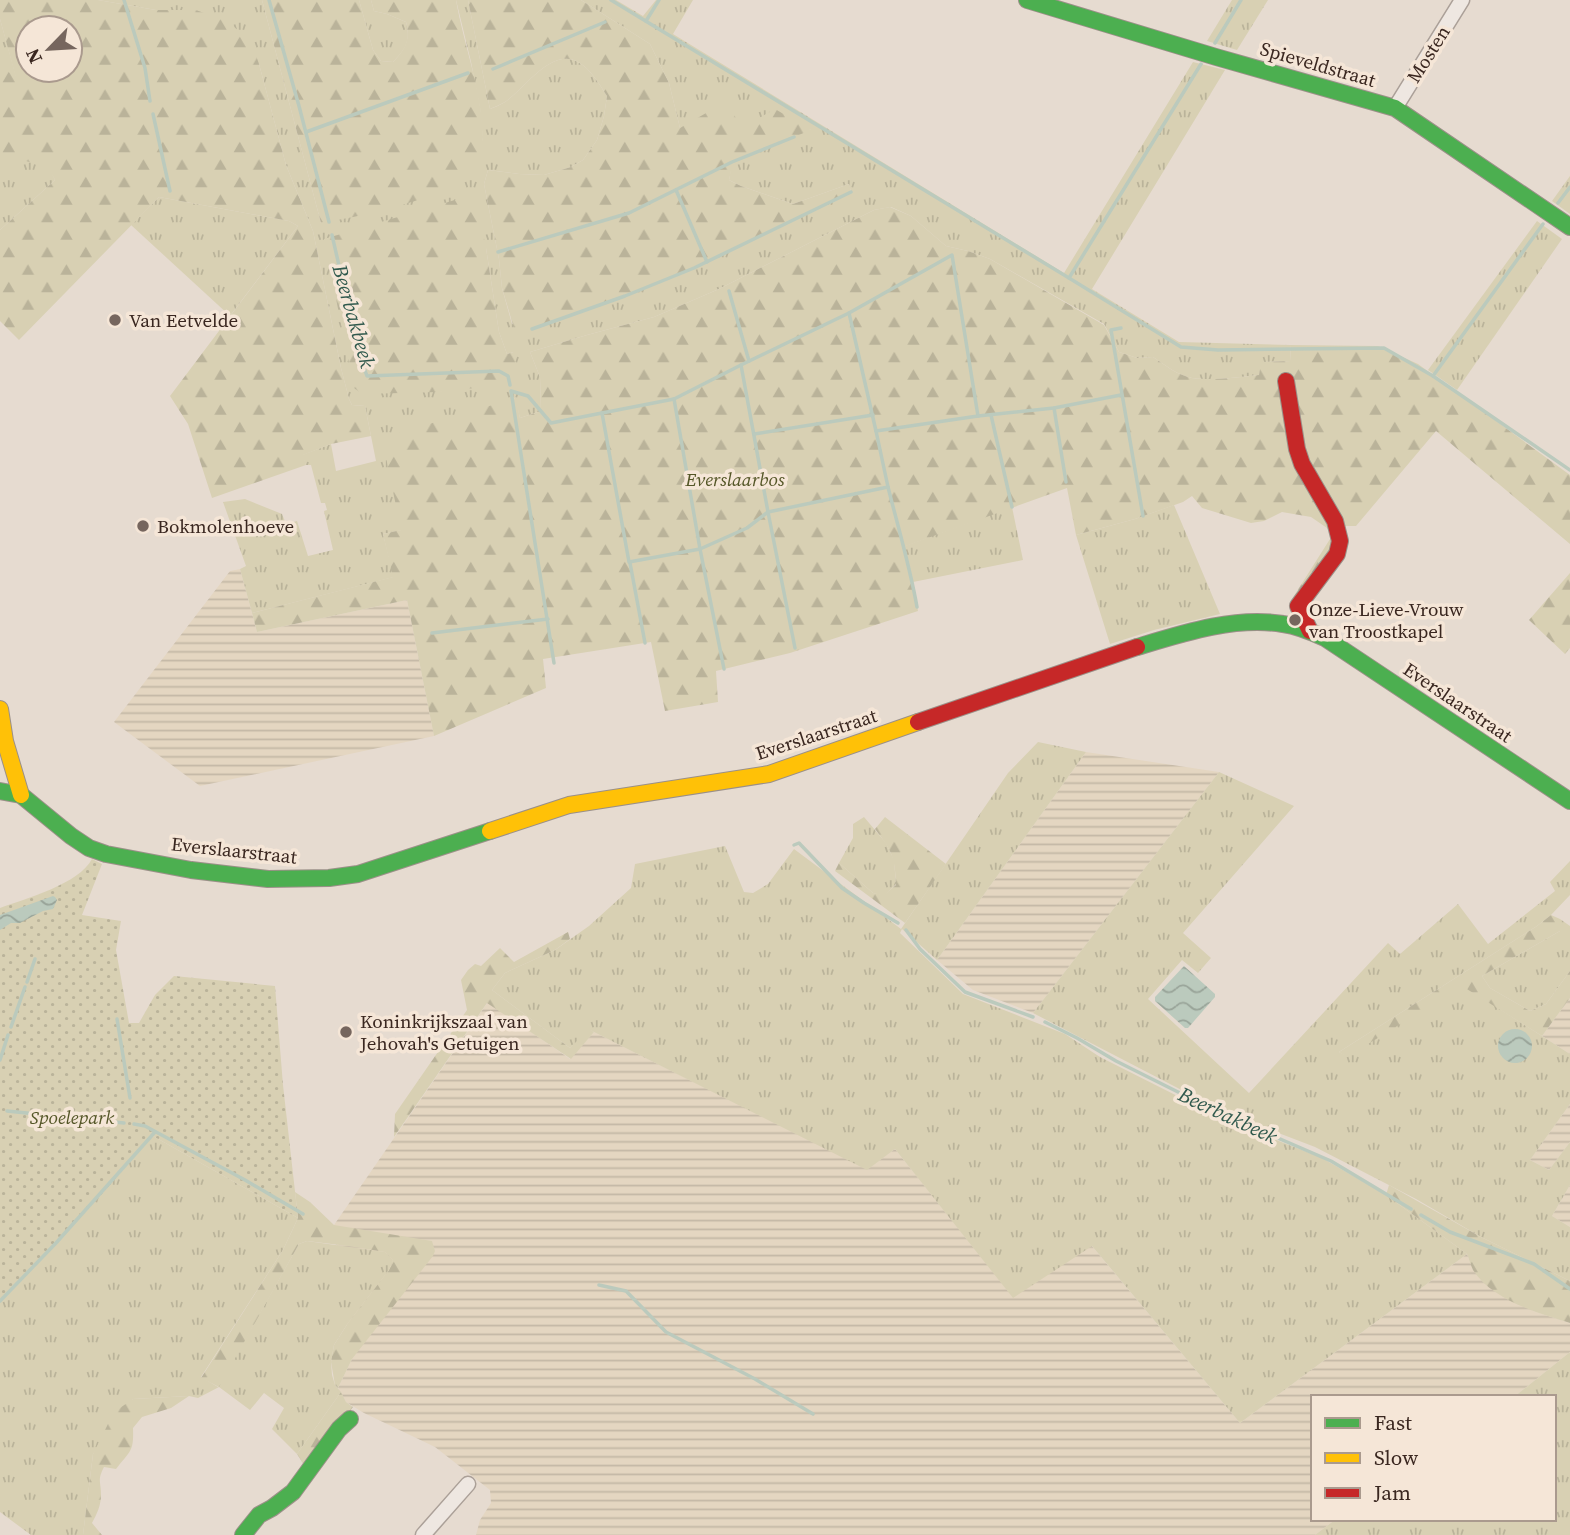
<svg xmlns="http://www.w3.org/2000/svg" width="1570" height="1535" font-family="'Source Serif 4',serif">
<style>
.farmland{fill:url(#farmland-rules)}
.grass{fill:url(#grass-tufts);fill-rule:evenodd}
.forest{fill:url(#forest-firs);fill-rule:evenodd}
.park{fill:url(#park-dots)}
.water{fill:url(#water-waves)}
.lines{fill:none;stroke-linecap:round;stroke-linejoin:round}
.stream{stroke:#bbcabd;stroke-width:3.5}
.street-casing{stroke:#aba098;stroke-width:17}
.fast-casing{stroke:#9b9088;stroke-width:18}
.slow-casing{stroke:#9b9088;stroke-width:18}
.jam-casing{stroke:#9b9088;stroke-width:18}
.street{stroke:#eee7e1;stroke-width:14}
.fast{stroke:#4caf50;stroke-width:16}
.slow{stroke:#ffc107;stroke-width:16}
.jam{stroke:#c62828;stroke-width:16}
.poi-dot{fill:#76665e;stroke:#f5e6d7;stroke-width:2.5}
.labels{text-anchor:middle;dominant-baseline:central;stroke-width:7;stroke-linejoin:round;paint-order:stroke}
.street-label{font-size:19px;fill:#3a2720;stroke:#f5e6d7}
.poi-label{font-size:19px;fill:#3a2720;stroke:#f5e6d7;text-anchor:start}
.park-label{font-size:19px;font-style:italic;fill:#545627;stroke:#f5e6d7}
.water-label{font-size:21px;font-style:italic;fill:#30594d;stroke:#f5e6d7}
</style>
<defs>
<pattern id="farmland-rules" width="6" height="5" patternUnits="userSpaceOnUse" patternTransform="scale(1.75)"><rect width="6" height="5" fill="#e4d6c1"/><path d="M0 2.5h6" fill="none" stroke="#c4b8a6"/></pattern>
<pattern id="grass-tufts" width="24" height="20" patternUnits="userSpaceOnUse" patternTransform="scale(1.75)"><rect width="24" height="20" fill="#d8d0b3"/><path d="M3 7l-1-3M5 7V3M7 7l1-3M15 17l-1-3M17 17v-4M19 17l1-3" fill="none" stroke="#bab39a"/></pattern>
<pattern id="forest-firs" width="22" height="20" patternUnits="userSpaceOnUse" patternTransform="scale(1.75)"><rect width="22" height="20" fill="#d8d0b3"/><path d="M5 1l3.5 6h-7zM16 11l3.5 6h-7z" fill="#bab39a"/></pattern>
<pattern id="park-dots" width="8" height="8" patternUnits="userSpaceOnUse" patternTransform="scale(1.75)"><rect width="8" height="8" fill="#d8d0b3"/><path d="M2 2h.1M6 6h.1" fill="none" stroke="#bab39a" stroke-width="1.8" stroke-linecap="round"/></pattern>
<pattern id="water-waves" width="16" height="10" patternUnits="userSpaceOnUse" patternTransform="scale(1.75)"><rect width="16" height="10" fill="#bbcabd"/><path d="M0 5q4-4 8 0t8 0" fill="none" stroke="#99a499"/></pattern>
</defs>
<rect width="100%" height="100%" fill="#e6dbd0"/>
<g class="farmland">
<path d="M 240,569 L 257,632 L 407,600 L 434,736 L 200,786 L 114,722 L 230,571 Z"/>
<path d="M 1086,752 L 1219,772 L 1033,1013 L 973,990 L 937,960 Z"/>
<path d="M 1570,998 L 1570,1054 L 1542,1036 Z"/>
<path d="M 488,1002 L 570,1059 L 594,1032 L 867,1169 L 895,1149 L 1013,1297 L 1091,1245 L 1240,1423 L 1467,1254 L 1473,1270 L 1533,1311 L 1570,1323 L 1570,1352 L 1514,1397 L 1313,1397 L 1313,1519 L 1336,1519 L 1315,1535 L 476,1535 L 480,1520 L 491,1503 L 490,1490 L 435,1447 L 364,1413 L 346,1402 L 338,1388 L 352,1359 L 334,1225 Z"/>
<path d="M 1570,1104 L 1570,1142 L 1549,1170 L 1530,1160 Z"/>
<path d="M 1570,1185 L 1570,1227 L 1552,1216 Z"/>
</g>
<g class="grass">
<path d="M 98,0 L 262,0 L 321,223 L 483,140 L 480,108 L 471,62 L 456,0 L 468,0 L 490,109 C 495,107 500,105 505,102 C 524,90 551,47 578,62 C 591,69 599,84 607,96 L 604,116 L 597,140 L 583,160 L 571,167 L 544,175 L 519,174 L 488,170 L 484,184 L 499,259 L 502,288 L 512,324 L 532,329 L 625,296 L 694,268 L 851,192 L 849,184 L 793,204 L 741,186 L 729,180 L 732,162 L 811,129 L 680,128 L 669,83 L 650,44 L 581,0 L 616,0 L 643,16 L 656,0 L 693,0 L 673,34 L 1064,273 L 1193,62 L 1225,70 L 1092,289 L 1179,342 L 1290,345 L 1291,361 L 1262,362 L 1259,375 C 1241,377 1211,381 1192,378 C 1177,375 1165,365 1153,357 L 1137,358 L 1119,352 L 1104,324 L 990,259 L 968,251 L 946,246 L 911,216 L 891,207 L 874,210 L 719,289 L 654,317 L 587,335 L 530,352 L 540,377 L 541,411 L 520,418 L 515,398 L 402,530 L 383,534 L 394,577 L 252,613 L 240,569 L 246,566 L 223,502 L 245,499 L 282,514 L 286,524 L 297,521 L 308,556 L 333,550 L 324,511 L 327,510 L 325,503 L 321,503 L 311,465 L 306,465 L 302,455 L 331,444 L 336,471 L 376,461 L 365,406 L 352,405 L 349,399 L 341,368 L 313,231 L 286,165 L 259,64 L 196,10 L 156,10 ZM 486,248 L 499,332 L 507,354 L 514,352 L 440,392 Z"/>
<path d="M 359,0 L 371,0 L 374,11 L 387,14 L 406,22 C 411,40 406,49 393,62 L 381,61 L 373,50 Z"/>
<path d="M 1232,0 L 1268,0 L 1237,50 L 1207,41 Z"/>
<path d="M 0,19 L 29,123 L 55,180 L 0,230 Z"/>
<path d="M 1570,176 L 1570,214 L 1552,201 Z"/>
<path d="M 159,197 L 289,221 L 298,226 L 230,316 L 131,225 Z"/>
<path d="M 1537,221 L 1562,239 L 1457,390 L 1428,370 Z"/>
<path d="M 1174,505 L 1220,614 L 1154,630 L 1110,644 L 1076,535 L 1135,519 Z"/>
<path d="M 1012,507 L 1023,560 L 913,582 L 902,547 Z"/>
<path d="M 1038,742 L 1086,752 L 937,960 L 902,929 L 900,933 L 963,994 L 1065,1034 L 1100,1057 L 1223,1119 L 1322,1158 L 1386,1195 L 1467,1254 L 1240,1423 L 1092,1246 L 1013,1298 L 895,1149 L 867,1170 L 590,1030 L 570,1048 L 492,990 L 505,973 L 555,950 L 589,926 L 631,888 L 635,864 L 725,846 L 744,892 L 753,893 L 768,884 L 794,849 L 901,929 L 1008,773 Z"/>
<path d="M 1219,772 L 1294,806 L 1183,933 L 1211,958 L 1198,973 L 1182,960 L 1148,999 L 1249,1093 L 1388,943 L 1400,954 L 1458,904 L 1488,944 L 1555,891 L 1550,882 L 1570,861 L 1570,895 L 1551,915 L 1537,926 L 1339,1052 L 1347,1056 L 1462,985 L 1570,1054 L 1570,1104 L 1530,1160 L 1549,1170 L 1570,1142 L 1570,1185 L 1552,1216 L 1570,1227 L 1570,1281 L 1481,1237 L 1416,1199 L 1315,1147 L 1224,1112 L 1033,1013 Z"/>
<path d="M 864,817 L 886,843 L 894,860 L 896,884 L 884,896 L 873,893 L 839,863 L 853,838 L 853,824 Z"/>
<path d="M 1560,919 L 1570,926 L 1570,971 L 1546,1004 L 1530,1011 L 1490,988 L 1482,976 L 1560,931 Z"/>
<path d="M 153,1136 L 298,1218 L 283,1250 L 201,1377 L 218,1387 L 299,1244 L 307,1241 L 385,1252 L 393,1260 L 389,1270 L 348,1323 L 334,1345 L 331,1362 L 332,1375 L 335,1385 L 341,1392 L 297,1454 L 272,1429 L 284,1408 L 264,1393 L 250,1410 L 219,1387 L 198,1398 L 189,1396 L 133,1399 L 93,1454 L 83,1535 L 31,1535 L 0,1512 L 0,1291 L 132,1150 Z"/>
<path d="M 1570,1352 L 1570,1535 L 1315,1535 L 1336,1519 L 1554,1519 L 1554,1397 L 1514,1397 Z"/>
</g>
<g class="forest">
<path d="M 0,0 L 98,0 L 156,10 L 196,10 L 228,22 L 251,41 L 259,64 L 286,165 L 313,231 L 341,368 L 349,399 L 352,405 L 365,406 L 371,436 L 331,444 L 303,455 L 306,465 L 212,498 L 188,424 L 170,396 L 298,226 L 289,221 L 159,197 L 19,340 L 0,321 L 0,230 L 55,180 L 48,167 L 0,154 L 0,45 L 9,72 L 16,78 L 0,19 ZM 28,28 L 70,28 L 70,70 L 28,70 Z"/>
<path d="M 262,0 L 359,0 L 373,50 L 381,61 L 393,62 C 405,50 411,39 406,22 L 387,14 L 374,11 L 371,0 L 456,0 C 464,46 482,90 483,137 C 483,153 477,169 464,180 C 460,184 451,187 445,189 C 410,206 360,216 321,223 Z"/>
<path d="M 468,0 L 581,0 L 650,44 L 669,83 L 680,128 L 727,101 L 741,128 L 775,109 L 811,130 L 733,162 L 729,180 L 741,186 L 793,204 L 849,184 L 851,192 L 694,268 L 625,296 L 532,329 L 518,342 L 502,288 L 499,259 L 484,184 L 488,170 L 519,174 L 544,175 L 571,167 L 583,160 L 597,140 L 604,116 L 607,96 C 599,84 591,69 578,62 C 551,47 524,90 505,102 C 500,105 494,107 490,109 Z"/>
<path d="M 475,194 L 486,248 L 499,332 L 507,354 L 514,352 L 517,381 L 509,384 L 440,392 L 362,394 L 354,388 L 324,239 Z"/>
<path d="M 890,207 L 911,216 L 946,246 L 968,251 L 990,259 L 1104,325 L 1119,352 L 1137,358 L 1153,357 C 1165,365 1177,375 1192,378 C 1210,381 1241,377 1259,375 L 1261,362 L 1291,361 L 1290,345 L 1378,346 L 1418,364 L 1570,475 L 1570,544 L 1436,431 L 1356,526 L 1343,526 L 1347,540 L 1292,599 L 1330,539 L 1330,533 L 1327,528 L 1311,517 L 1282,512 L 1264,521 L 1251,523 L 1202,508 L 1192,496 L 1183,502 L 1135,519 L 1076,535 L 1067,488 L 903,547 L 913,582 L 918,611 L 790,653 L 716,671 L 718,702 L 665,711 L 651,642 L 543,659 L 546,688 L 434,736 L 407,600 L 257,632 L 252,613 L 393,577 L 383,534 L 401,530 L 382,438 L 516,398 L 520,418 L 541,411 L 540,377 L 530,352 L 587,335 L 654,317 L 719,289 L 874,210 Z"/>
<path d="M 1570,573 L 1570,648 L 1565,654 L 1529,620 Z"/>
<path d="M 885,817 L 946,864 L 905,923 L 835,871 L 839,863 L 873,893 L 884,895 L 896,885 C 895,857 892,851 875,829 Z"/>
<path d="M 1551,915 L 1560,919 L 1560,931 L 1482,976 L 1490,988 L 1530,1011 L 1546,1004 L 1570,971 L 1570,998 L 1542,1036 L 1462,986 L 1347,1057 L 1339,1052 L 1537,926 Z"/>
<path d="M 568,932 L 570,939 L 555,950 L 505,973 L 492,990 L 570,1048 L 589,1029 L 594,1032 L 571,1059 L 487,1003 L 394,1137 L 395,1114 L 467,1010 L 461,980 L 468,970 L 475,964 L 481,966 L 500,948 L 514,962 Z"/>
<path d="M 1389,1185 L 1481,1237 L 1570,1281 L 1570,1323 C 1538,1313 1492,1300 1473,1270 C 1471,1266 1469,1259 1467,1254 L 1386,1195 Z"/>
<path d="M 295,1192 L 310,1202 L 334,1225 L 432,1241 L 435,1251 L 433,1256 L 352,1359 L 338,1388 L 335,1385 L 331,1362 L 334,1345 L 348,1323 L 389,1270 L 393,1260 L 385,1252 L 348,1246 L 307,1241 L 299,1244 L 219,1387 L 201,1378 L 283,1250 L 298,1218 Z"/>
<path d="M 341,1392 L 346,1402 L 353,1407 L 306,1468 L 297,1454 Z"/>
<path d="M 189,1396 L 171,1408 L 142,1417 L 133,1428 C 134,1452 130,1451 116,1469 L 104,1467 C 97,1481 101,1481 101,1495 C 101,1505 97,1514 92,1523 L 102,1535 L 83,1535 L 93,1454 L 114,1412 L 133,1399 Z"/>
</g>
<path class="park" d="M 92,859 L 102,864 L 82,915 L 121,921 L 116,950 L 129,1023 L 139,1023 L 155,995 L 174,976 L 275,986 L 283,1085 L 298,1218 L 153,1136 L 21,1286 L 0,1300 L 0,908 C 27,898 79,884 92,859 Z"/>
<g class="water">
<path d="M 53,896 L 55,897 L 57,900 L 53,909 L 43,911 L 20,923 L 11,923 L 0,930 L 0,915 Z"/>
<path d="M 1184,966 L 1215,994 L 1215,997 L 1188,1028 L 1185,1028 L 1155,1001 L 1155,997 Z"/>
<circle cx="1515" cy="1046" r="17"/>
</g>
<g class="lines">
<g class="stream">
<path d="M 124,0 L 145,68 L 150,101"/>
<path d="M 269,0 L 299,106 L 329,222"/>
<path d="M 611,0 L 1069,278 L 1201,64"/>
<path d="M 646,21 L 659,0"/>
<path d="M 1215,43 L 1241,0"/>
<path d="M 493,69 L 605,22"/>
<path d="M 153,114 L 170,191"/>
<path d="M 306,132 L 468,73"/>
<path d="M 676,190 L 707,262"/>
<path d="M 1558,203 L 1570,187"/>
<path d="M 332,235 L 360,357 L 367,376 L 499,371 L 508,376 L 510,385"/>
<path d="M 498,252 L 629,213 L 732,162 L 794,137"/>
<path d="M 1069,278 L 1181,347 L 1218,350 L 1384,348 L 1433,376 L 1543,224"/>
<path d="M 729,291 L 749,361"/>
<path d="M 849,313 L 876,431"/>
<path d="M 1121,328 L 1111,330 L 1143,516"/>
<path d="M 532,329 L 625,296 L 694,268 L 851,192"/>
<path d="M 741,365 L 768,512 L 795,648"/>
<path d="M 1433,376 L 1570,470"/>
<path d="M 674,399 L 700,549 L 724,669"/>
<path d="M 1054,408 L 1066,482"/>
<path d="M 602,413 L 674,399 L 741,365 L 849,313 L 952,255 L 978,416"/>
<path d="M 991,415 L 1012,507"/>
<path d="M 754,434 L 873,415"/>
<path d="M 888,487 C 898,527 910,567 917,607"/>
<path d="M 630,563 L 645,643"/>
<path d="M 432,633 L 548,619"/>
<path d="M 554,663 L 511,391 L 528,396 L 551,423 L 602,413 L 629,562 L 700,549 L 747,528 L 768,512 L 888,487 L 876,431 L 978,416 L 1054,408 L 1121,395"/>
<path d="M 794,845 L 799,843 L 842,888 L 864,903 L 898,923"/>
<path d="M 906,930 L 920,949 L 965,992 L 1033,1017"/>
<path d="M 27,982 L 35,959"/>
<path d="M 117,1019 L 130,1098"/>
<path d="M 1045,1022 L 1077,1038 L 1116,1061 L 1222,1114 L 1331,1161 L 1411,1209"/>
<path d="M 11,1027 L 25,987"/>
<path d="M 0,1060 L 8,1035"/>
<path d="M 7,1111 L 124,1123"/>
<path d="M 134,1124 L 145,1126 L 245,1180 L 303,1214"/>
<path d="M 1421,1215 L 1450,1232 L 1534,1264 L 1570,1289"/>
<path d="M 599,1285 L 626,1291 L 666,1332 L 755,1379 L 813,1414"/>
<path d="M 0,1301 L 56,1243 L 155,1132"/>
</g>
<g class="street-casing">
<g id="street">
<path d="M 1395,108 L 1462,0"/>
<path d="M 423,1535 L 468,1484"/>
</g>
</g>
<g class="fast-casing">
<g id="fast">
<path d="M 1027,0 L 1216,57 L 1395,108 L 1570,227"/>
<path d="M 1137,647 C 1183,633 1235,616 1283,624 C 1298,626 1312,632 1325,638 L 1570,801"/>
<path d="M 0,791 L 21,795 L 71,836 L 89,848 L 106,854 L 191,870 L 268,879 L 329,878 L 358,874 L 490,831"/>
<path d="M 243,1535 L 259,1515 L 272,1508 L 293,1492 L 339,1429 L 350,1419"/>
</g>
</g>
<g class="slow-casing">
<g id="slow">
<path d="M 0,709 L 5,741 L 21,795"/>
<path d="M 490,831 L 569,805 L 769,774 L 918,722"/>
</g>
</g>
<g class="jam-casing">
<g id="jam">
<path d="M 1286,381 L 1297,449 L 1302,464 L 1335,521 L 1340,541 L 1337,554 L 1298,606 L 1310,631"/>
<path d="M 918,722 L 1137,647"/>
</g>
</g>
<use href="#street" class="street"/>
<use href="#fast" class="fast"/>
<use href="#slow" class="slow"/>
<use href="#jam" class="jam"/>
</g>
<g class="poi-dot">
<circle cx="115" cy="320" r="7"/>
<circle cx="143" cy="526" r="7"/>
<circle cx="1295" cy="620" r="7"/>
<circle cx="346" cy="1032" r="7"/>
</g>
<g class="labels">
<g class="street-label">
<text transform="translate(1428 54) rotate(-58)">Mosten</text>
<text transform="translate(1318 64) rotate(16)">Spieveldstraat</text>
<text transform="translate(1458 702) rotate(34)">Everslaarstraat</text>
<text transform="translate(816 734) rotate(-18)">Everslaarstraat</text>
<text transform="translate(234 850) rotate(6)">Everslaarstraat</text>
</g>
<g class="poi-label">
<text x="129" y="320">Van Eetvelde</text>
<text x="157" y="526">Bokmolenhoeve</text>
<text x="1309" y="609">Onze-Lieve-Vrouw<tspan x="1309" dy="22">van Troostkapel</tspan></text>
<text x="360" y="1021">Koninkrijkszaal van<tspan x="360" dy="22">Jehovah's Getuigen</tspan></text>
</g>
<g class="park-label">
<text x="735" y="479">Everslaarbos</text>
<text x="72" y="1117">Spoelepark</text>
</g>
<g class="water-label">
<text transform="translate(354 316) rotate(74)">Beerbakbeek</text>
<text transform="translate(1228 1115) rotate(25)">Beerbakbeek</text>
</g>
</g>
<rect x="1311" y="1395" width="245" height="126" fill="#f5e6d7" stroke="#aa9a8e" stroke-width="2"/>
<rect x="1325" y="1418" width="35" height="10" fill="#4caf50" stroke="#aa9a8e" stroke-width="2"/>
<text x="1374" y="1430" font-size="21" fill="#3a2720">Fast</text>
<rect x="1325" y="1453" width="35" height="10" fill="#ffc107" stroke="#aa9a8e" stroke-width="2"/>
<text x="1374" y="1465" font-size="21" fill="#3a2720">Slow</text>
<rect x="1325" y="1488" width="35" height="10" fill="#c62828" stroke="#aa9a8e" stroke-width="2"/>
<text x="1374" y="1500" font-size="21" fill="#3a2720">Jam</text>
<g transform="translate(49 49) rotate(245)"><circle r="33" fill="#f5e6d7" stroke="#aa9a8e" stroke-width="2"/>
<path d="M0-5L12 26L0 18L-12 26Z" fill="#76665e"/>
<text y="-10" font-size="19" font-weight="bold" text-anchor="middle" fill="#3a2720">N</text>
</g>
</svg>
